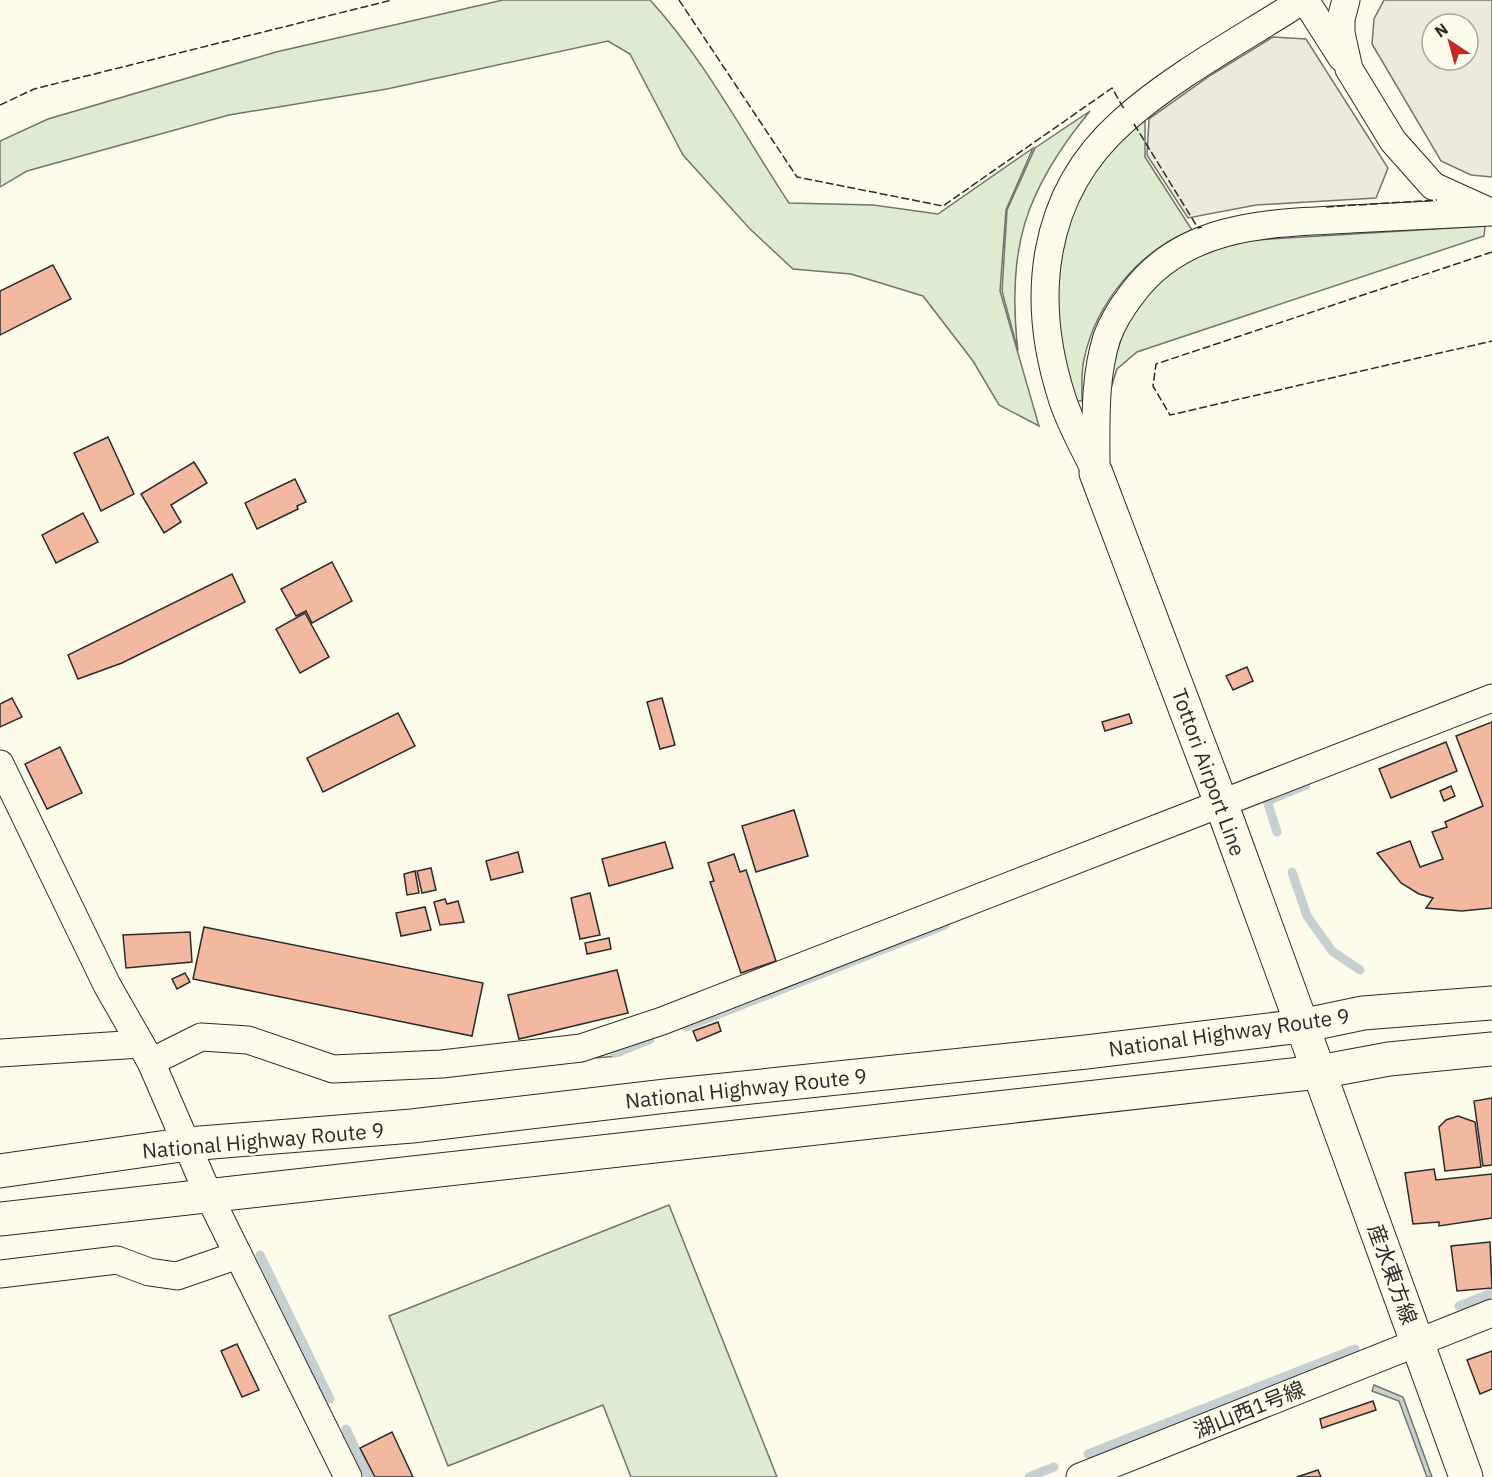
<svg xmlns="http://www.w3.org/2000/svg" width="1492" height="1477" font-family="'IBM Plex Sans','Noto Sans JP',sans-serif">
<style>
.green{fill:#deebd1;stroke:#74746e;stroke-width:1.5}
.parking{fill:#eceadb;stroke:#74746e;stroke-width:1.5;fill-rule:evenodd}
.water{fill:#c7d0d0;stroke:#74746e;stroke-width:1.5}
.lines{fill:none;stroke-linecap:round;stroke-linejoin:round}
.stream{stroke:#c7d0d0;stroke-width:9}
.building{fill:#f2b8a0;stroke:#2b2b2b;stroke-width:1.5}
.minor-casing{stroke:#2b2b2b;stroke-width:29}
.tertiary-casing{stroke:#2b2b2b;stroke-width:35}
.secondary-casing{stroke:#2b2b2b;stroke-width:35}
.trunk-casing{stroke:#2b2b2b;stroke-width:35}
.minor{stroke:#fdfbea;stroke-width:27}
.tertiary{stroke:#fdfbea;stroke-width:33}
.secondary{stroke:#fdfbea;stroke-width:33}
.trunk{stroke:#fdfbea;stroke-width:33}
.fence{stroke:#2b2b2b;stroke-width:1.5;stroke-dasharray:8 3;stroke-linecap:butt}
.labels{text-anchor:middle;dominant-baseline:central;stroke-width:4.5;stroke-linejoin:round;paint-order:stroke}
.street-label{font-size:21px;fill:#2b2b2b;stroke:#fdfbea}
</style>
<rect width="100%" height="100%" fill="#fdfbea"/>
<g class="green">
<path d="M 503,0 L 650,0 C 705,60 744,135 789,203 L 873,205 L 938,214 L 1033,148 L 1006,210 L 1000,291 L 1039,426 L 999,405 L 973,361 L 923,296 L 851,274 L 793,269 L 750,229 L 683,155 L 630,54 L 608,41 L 387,89 L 229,115 L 27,171 L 0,187 L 0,141 L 48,119 L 276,52 Z"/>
<path d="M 1090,111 C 1025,190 1006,249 1018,351 L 1002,291 L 1007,210 L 1035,148 Z"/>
<path d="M 1145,119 L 1145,157 L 1192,230 C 1139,251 1096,303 1084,359 C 1081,373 1082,388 1082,401 L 1074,401 L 1053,302 L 1061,239 L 1088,177 L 1119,141 Z"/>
<path d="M 1485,226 L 1484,236 L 1137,352 L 1117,369 L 1112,385 L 1109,382 C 1118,337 1137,292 1178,266 C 1196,254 1219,248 1239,241 Z"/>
<path d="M 652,1037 L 653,1041 L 618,1056 L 595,1058 Z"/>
<path d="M 669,1205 L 777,1477 L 631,1477 L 603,1405 L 448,1466 L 389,1316 Z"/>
</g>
<g class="parking">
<path d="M 1384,0 L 1492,0 L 1492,177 L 1471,175 L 1441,161 L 1372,44 L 1374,19 ZM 1432,24 L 1468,24 L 1468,60 L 1432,60 Z"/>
<path d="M 1273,37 L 1306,39 L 1388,168 L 1376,198 L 1256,205 L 1188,218 L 1147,155 L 1149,119 L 1211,75 Z"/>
</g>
<path class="water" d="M 1374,1385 L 1403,1397 L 1432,1477 L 1427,1477 L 1399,1401 L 1372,1391 Z"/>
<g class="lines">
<g class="stream">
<path d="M 1277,832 L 1267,801 L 1306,785"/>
<path d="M 1292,872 L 1307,916 L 1332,951 L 1360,970"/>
<path d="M 686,1027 L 945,925"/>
<path d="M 615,1053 L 649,1040"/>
<path d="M 260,1255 L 330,1399"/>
<path d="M 1459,1306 L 1492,1293"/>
<path d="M 346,1429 L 369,1477"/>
<path d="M 1088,1454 L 1355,1349"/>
<path d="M 1029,1477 L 1054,1467"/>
</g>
</g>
<g class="building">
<path d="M 53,265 L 71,299 L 0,335 L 0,291 Z"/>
<path d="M 108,437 L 134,494 L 101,511 L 74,453 Z"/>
<path d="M 194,462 L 207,483 L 171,505 L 181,522 L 164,533 L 141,494 Z"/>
<path d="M 295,479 L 306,502 L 297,506 L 298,509 L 257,529 L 245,503 Z"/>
<path d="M 83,513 L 98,542 L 56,563 L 42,535 Z"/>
<path d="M 332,562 L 352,601 L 312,623 L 306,611 L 296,616 L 281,589 Z"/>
<path d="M 232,574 L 245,602 L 122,663 L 78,679 L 68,655 Z"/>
<path d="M 305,613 L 329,657 L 300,673 L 276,629 Z"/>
<path d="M 1247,667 L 1253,681 L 1233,690 L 1226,676 Z"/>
<path d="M 12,698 L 22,717 L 0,727 L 0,704 Z"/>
<path d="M 662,698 L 675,745 L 660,749 L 647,702 Z"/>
<path d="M 398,713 L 415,746 L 323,792 L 307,758 Z"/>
<path d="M 1129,714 L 1132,723 L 1105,731 L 1102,722 Z"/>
<path d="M 1492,722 L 1492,908 L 1462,911 L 1426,908 L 1433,898 L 1419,894 L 1401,883 L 1377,853 L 1410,841 L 1420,867 L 1443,859 L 1432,832 L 1447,827 L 1445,822 L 1483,806 L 1456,736 Z"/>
<path d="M 1446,742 L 1457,771 L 1391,798 L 1379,769 Z"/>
<path d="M 60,747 L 82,793 L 47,809 L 25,764 Z"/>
<path d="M 1451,786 L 1455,796 L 1444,801 L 1440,791 Z"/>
<path d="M 794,810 L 808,856 L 756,872 L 742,826 Z"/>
<path d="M 665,842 L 673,868 L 609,886 L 602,859 Z"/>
<path d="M 518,852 L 523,872 L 491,880 L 486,861 Z"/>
<path d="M 734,854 L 740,872 L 746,870 L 776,961 L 741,973 L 710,882 L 714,881 L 708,863 Z"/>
<path d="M 431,868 L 436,890 L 422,893 L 417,871 Z"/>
<path d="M 415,871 L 419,893 L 407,895 L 404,874 Z"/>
<path d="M 590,893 L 600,935 L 580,939 L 571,898 Z"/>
<path d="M 445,899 L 447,904 L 458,901 L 464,922 L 440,925 L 434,902 Z"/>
<path d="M 425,907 L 431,930 L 401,936 L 396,913 Z"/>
<path d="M 204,927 L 483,983 L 472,1036 L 193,979 Z"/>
<path d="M 190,932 L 192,962 L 126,968 L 123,935 Z"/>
<path d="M 609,938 L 611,949 L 587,954 L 585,943 Z"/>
<path d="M 617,970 L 628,1013 L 519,1039 L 508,995 Z"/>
<path d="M 185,973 L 190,982 L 177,989 L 172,979 Z"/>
<path d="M 718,1022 L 721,1031 L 697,1041 L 693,1031 Z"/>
<path d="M 1492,1098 L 1492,1165 L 1483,1166 L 1474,1101 Z"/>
<path d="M 1458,1116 L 1475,1122 L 1481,1167 L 1445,1171 L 1439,1127 L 1446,1120 Z"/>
<path d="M 1434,1169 L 1436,1180 L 1492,1174 L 1492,1218 L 1439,1226 L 1439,1222 L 1413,1224 L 1405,1173 Z"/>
<path d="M 1490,1242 L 1492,1288 L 1457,1291 L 1451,1246 Z"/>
<path d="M 237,1344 L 259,1390 L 242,1397 L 221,1351 Z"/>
<path d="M 1492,1351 L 1492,1389 L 1480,1394 L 1467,1360 Z"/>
<path d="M 1373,1401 L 1376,1410 L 1322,1428 L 1320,1419 Z"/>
<path d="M 392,1432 L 413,1477 L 375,1477 L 360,1448 Z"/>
<path d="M 1318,1470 L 1321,1477 L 1297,1477 Z"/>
</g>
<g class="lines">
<g class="minor-casing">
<g id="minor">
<path d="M 1305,0 L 1342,58"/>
<path d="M 1346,0 L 1341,19 L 1341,33 L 1349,69 L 1393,141 L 1433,186 L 1486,210"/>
<path d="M 1096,464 C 1096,421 1094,378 1107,337 C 1113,321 1122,307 1132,294 C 1184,223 1271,223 1351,219 C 1398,217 1445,214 1492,212"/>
<path d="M 1096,473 C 1085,449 1070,424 1062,398 C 1030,299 1040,195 1122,122 C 1174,75 1244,38 1303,0"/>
<path d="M 0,764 L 107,985 L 151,1062 L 209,1196 L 348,1477"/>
<path d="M 0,1053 L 140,1044"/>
<path d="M 151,1062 L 201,1037 L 248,1040 L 333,1069 L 442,1064 L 581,1048 L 662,1021 L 1492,698"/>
<path d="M 0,1274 L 117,1260 L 149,1272 L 177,1276 L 238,1255"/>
<path d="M 1080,1477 L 1492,1313"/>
</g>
</g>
<g class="tertiary-casing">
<path id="tertiary" d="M 1319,1072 L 1466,1477"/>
</g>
<g class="secondary-casing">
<path id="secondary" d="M 1096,473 L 1221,803 L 1319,1072"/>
</g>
<g class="trunk-casing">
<g id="trunk">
<path d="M 0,1171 L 188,1144 L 412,1126 L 666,1096 L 1086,1052 L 1301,1026 L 1363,1013 L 1492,1003"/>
<path d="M 0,1219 L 1319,1072 L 1389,1059 L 1492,1049"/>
</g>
</g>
<use href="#minor" class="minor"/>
<use href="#tertiary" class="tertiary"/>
<use href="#secondary" class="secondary"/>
<use href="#trunk" class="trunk"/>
<g class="fence">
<path d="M 679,0 L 797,177 L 943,206 L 1112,88 L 1124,109"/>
<path d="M 0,105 L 34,89 L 392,0"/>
<path d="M 1134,124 L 1198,228 L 1202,227"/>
<path d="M 1326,207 L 1437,200"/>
<path d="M 1492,252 L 1156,364 L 1153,386 L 1170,415 L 1492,341"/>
</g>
</g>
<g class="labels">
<g class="street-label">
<text transform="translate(1209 772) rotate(70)">Tottori Airport Line</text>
<text transform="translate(1229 1032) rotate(-8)">National Highway Route 9</text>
<text transform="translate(746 1088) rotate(-6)">National Highway Route 9</text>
<text transform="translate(263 1140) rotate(-5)">National Highway Route 9</text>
<text transform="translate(1393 1274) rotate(70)">産水東方線</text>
<text transform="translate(1249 1409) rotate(-22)">湖山西1号線</text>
</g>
</g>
<g transform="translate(1450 42) rotate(324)"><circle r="28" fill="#fdfbea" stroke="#a9a89e" stroke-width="1.5"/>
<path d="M0-4.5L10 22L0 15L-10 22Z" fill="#c62828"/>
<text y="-9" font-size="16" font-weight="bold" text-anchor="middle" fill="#2b2b2b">N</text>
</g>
</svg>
